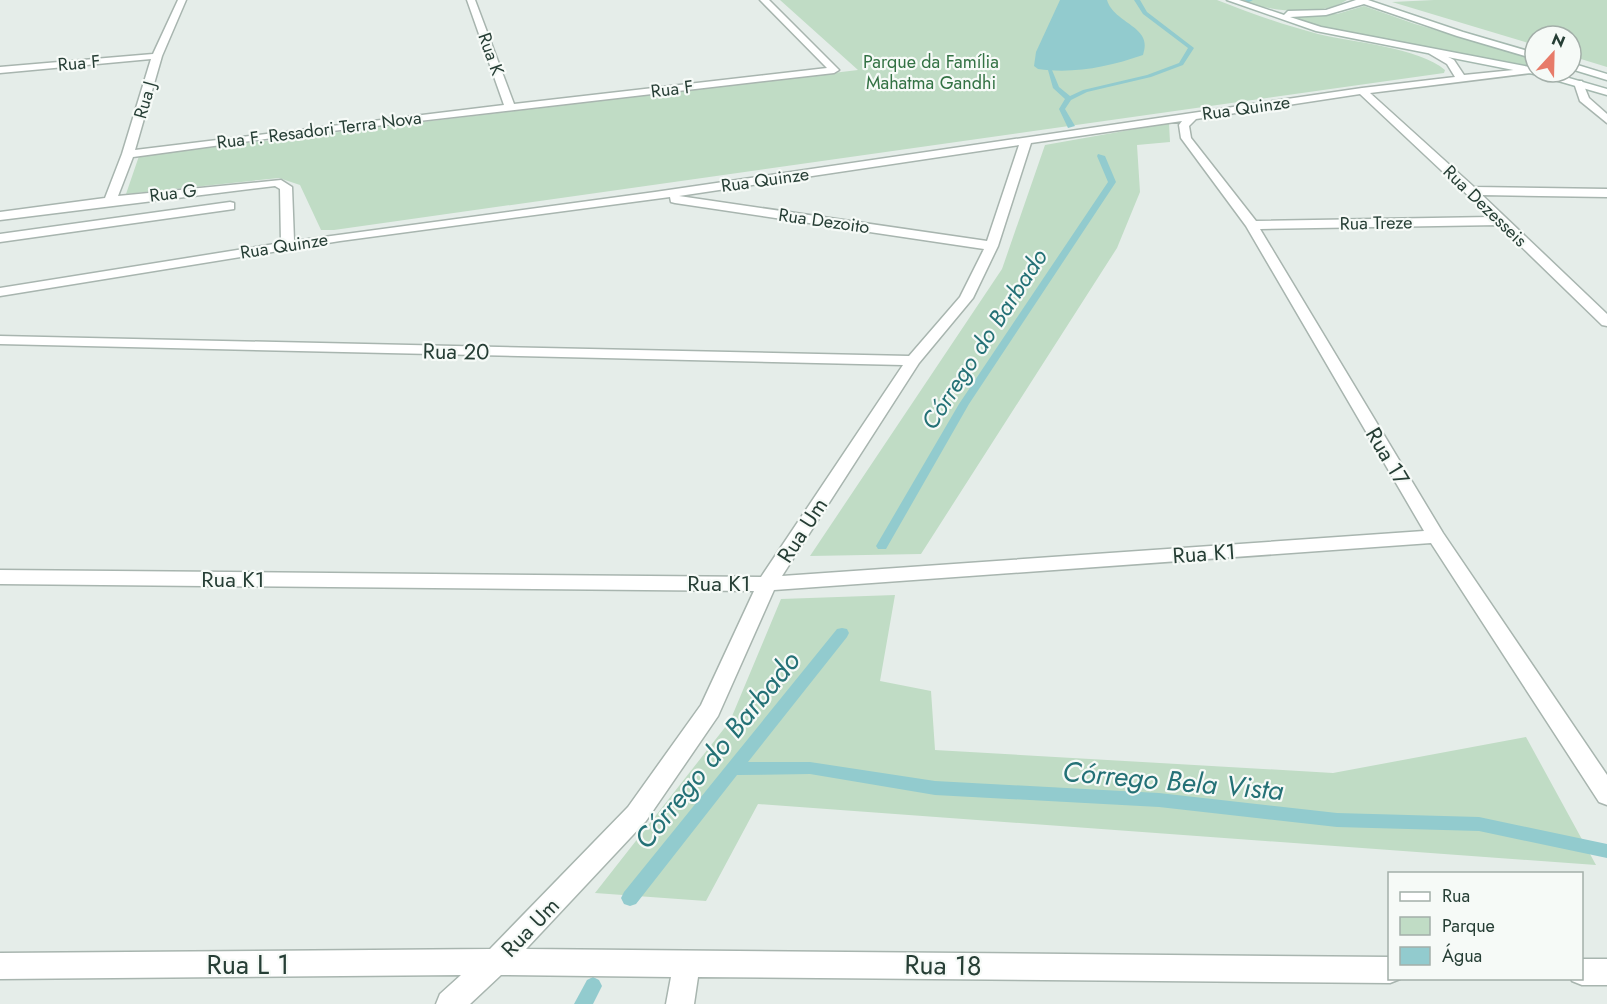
<svg xmlns="http://www.w3.org/2000/svg" width="1607" height="1004" font-family="Jost,sans-serif">
<style>
.green{fill:#c0dcc5}
.water{fill:#92cbce}
.lines{fill:none;stroke-linecap:round;stroke-linejoin:round}
.stream{fill:#92cbce;fill-rule:evenodd}
.street-casing{stroke:#a8b5af;stroke-width:3}
.secondary-casing{stroke:#a4b8af;stroke-width:3}
.street{fill:#fff;fill-rule:evenodd}
.secondary{fill:#fff;fill-rule:evenodd}
.labels{text-anchor:middle;dominant-baseline:central;stroke-width:4.5;stroke-linejoin:round;paint-order:stroke}
.far-street-label{font-size:18px;fill:#263e35;stroke:#f6faf7}
.far-park-label{font-size:18px;fill:#337244;stroke:#f6faf7}
.street-label{font-size:22px;fill:#263e35;stroke:#f6faf7}
.water-label{font-size:24px;font-style:italic;fill:#247176;stroke:#f6faf7}
.near-street-label{font-size:27px;fill:#263e35;stroke:#f6faf7}
.near-water-label{font-size:28px;font-style:italic;fill:#247176;stroke:#f6faf7}
</style>
<rect width="100%" height="100%" fill="#e5ede9"/>
<g class="green">
<path d="M 780,0 L 1217,0 C 1250,13 1283,25 1318,34 C 1352,42 1420,48 1445,70 L 1444,73 L 334,230 L 321,230 L 300,185 L 279,178 L 126,194 L 139,156 L 858,70 Z"/>
<path d="M 1239,0 L 1347,0 C 1319,18 1268,11 1239,0 Z"/>
<path d="M 1434,0 L 1607,0 L 1607,67 L 1571,56 L 1571,36 L 1535,36 L 1535,45 L 1392,2 Z"/>
<path d="M 1364,6 L 1415,24 L 1535,59 L 1535,67 L 1313,25 L 1282,15 L 1337,14 Z"/>
<path d="M 1169,123 L 1170,142 L 1137,145 L 1140,192 L 1117,248 L 921,554 L 810,556 L 1002,269 L 1045,145 Z"/>
<path d="M 895,595 L 880,681 L 931,691 L 935,750 L 1333,773 L 1526,737 L 1596,865 L 758,804 L 706,901 L 595,893 L 730,721 L 781,599 Z"/>
</g>
<path class="water" d="M 1060,0 L 1107,0 C 1114,24 1154,26 1143,55 C 1108,67 1074,74 1038,69 L 1034,66 L 1036,52 Z"/>
<g class="lines">
<g class="stream">
<path d="M 1134,0 L 1140,0 L 1147,12 L 1194,48 L 1183,65 L 1151,77 L 1087,92 L 1071,100 L 1065,109 L 1075,126 L 1068,128 L 1059,109 L 1065,99 L 1053,88 L 1048,70 L 1052,70 L 1059,87 L 1070,96 L 1083,90 L 1147,75 L 1179,63 L 1188,48 L 1143,14 Z"/>
<path d="M 1245,0 L 1253,0 L 1247,3 Z"/>
<path d="M 1098,154 L 1105,156 L 1116,182 L 969,404 L 886,549 L 878,549 L 876,546 L 959,404 L 1108,182 L 1097,156 Z"/>
<path d="M 842,628 L 847,629 L 849,633 L 847,637 L 748,762 L 810,762 L 935,781 L 1159,793 L 1337,813 L 1479,817 L 1607,844 L 1607,858 L 1479,831 L 1337,827 L 1159,807 L 935,795 L 810,774 L 737,775 L 636,904 L 630,906 L 624,904 L 621,898 L 624,892 L 837,629 Z"/>
<path d="M 593,977 L 599,980 L 602,986 L 593,1004 L 574,1004 L 587,980 Z"/>
</g>
<g class="street-casing">
<g id="street">
<path d="M 178,0 L 186,0 L 162,56 L 135,150 L 504,105 L 467,0 L 475,0 L 514,104 L 827,68 L 760,0 L 769,0 L 839,70 L 834,73 L 280,137 L 133,157 L 118,196 L 281,180 L 292,187 L 294,241 L 655,192 L 1362,88 L 1455,77 L 1447,64 L 1430,54 L 1428,52 L 1433,49 L 1454,60 L 1464,75 L 1534,68 L 1535,71 L 1531,73 L 1370,93 L 1474,187 L 1607,189 L 1607,197 L 1482,195 L 1607,314 L 1607,326 L 1602,325 L 1499,225 L 1260,229 L 1443,533 L 1607,775 L 1607,805 L 1599,802 L 1431,543 L 774,590 L 718,716 L 646,821 L 526,949 L 1390,957 L 1390,978 L 1400,979 L 1390,983 L 698,977 L 694,1004 L 666,1004 L 671,977 L 501,975 L 470,1004 L 436,1004 L 440,994 L 461,975 L 0,979 L 0,953 L 490,949 L 628,807 L 701,705 L 754,591 L 0,584 L 0,570 L 761,577 L 903,365 L 0,344 L 0,336 L 909,356 L 960,297 L 984,249 L 675,203 L 671,202 L 670,197 L 340,241 L 0,296 L 0,288 L 281,243 L 280,189 L 275,186 L 0,220 L 0,212 L 105,198 L 122,154 L 151,59 L 0,73 L 0,67 L 153,54 ZM 1360,94 L 1491,217 L 1256,221 L 1191,138 L 1189,126 L 1196,119 ZM 1182,121 L 1179,125 L 1181,138 L 1246,226 L 1424,531 L 782,576 L 919,363 L 973,298 L 998,246 L 1031,143 ZM 1019,145 L 987,241 L 679,196 Z"/>
<path d="M 1576,81 L 1582,81 L 1589,98 L 1607,114 L 1607,123 L 1580,101 L 1574,83 Z"/>
<path d="M 230,202 L 234,203 L 234,209 L 0,242 L 0,234 Z"/>
<path d="M 1582,959 L 1607,959 L 1607,985 L 1582,985 L 1572,981 L 1571,978 L 1582,978 Z"/>
</g>
</g>
<g class="secondary-casing">
<g id="secondary">
<path d="M 1227,0 L 1239,0 L 1284,15 L 1288,11 L 1326,10 L 1356,0 L 1368,0 L 1463,32 L 1535,53 L 1535,59 L 1457,36 L 1364,4 L 1326,15 L 1290,17 L 1321,27 L 1535,68 L 1535,72 L 1548,72 L 1607,89 L 1607,95 L 1534,74 L 1316,31 Z"/>
<path d="M 1571,63 L 1607,74 L 1607,80 L 1571,69 Z"/>
</g>
</g>
<use href="#street" class="street"/>
<use href="#secondary" class="secondary"/>
</g>
<g class="labels">
<g class="far-street-label">
<text transform="translate(491 54) rotate(70)">Rua K</text>
<text transform="translate(79 63) rotate(-5)">Rua F</text>
<text transform="translate(672 89) rotate(-7)">Rua F</text>
<text transform="translate(145 100) rotate(-74)">Rua J</text>
<text transform="translate(1246 108) rotate(-8)">Rua Quinze</text>
<text transform="translate(319 130) rotate(-7)">Rua F. Resadori Terra Nova</text>
<text transform="translate(765 180) rotate(-8)">Rua Quinze</text>
<text transform="translate(173 193) rotate(-7)">Rua G</text>
<text transform="translate(1485 206) rotate(44)">Rua Dezesseis</text>
<text transform="translate(824 221) rotate(8)">Rua Dezoito</text>
<text transform="translate(1376 223) rotate(-1)">Rua Treze</text>
<text transform="translate(284 246) rotate(-9)">Rua Quinze</text>
</g>
<g class="far-park-label">
<text x="931" y="62">Parque da Família<tspan x="931" dy="21">Mahatma Gandhi</tspan></text>
</g>
<g class="street-label">
<text transform="translate(456 351) rotate(1)">Rua 20</text>
<text transform="translate(1388 456) rotate(59)">Rua 17</text>
<text transform="translate(802 530) rotate(-57)">Rua Um</text>
<text transform="translate(1204 553) rotate(-4)">Rua K1</text>
<text x="233" y="579">Rua K1</text>
<text x="719" y="583">Rua K1</text>
<text transform="translate(530 927) rotate(-46)">Rua Um</text>
</g>
<g class="water-label">
<text transform="translate(984 339) rotate(-57)">Córrego do Barbado</text>
</g>
<g class="near-street-label">
<text x="248" y="964">Rua L 1</text>
<text transform="translate(943 965) rotate(1)">Rua 18</text>
</g>
<g class="near-water-label">
<text transform="translate(717 750) rotate(-51)">Córrego do Barbado</text>
<text transform="translate(1173 781) rotate(5)">Córrego Bela Vista</text>
</g>
</g>
<rect x="1388" y="872" width="195" height="108" fill="#f6faf7" stroke="#a3afa9" stroke-width="1.5"/>
<rect x="1400" y="892" width="30" height="9" fill="#ffffff" stroke="#a3afa9" stroke-width="1.5"/>
<text x="1442" y="902" font-size="18" fill="#263e35">Rua</text>
<rect x="1400" y="917" width="30" height="18" fill="#c0dcc5" stroke="#a3afa9" stroke-width="1.5"/>
<text x="1442" y="932" font-size="18" fill="#263e35">Parque</text>
<rect x="1400" y="947" width="30" height="18" fill="#92cbce" stroke="#a3afa9" stroke-width="1.5"/>
<text x="1442" y="962" font-size="18" fill="#263e35">Água</text>
<g transform="translate(1553 54) rotate(22)"><circle r="28" fill="#f6faf7" stroke="#a3afa9" stroke-width="1.5"/>
<path d="M0-4.5L10 22L0 15L-10 22Z" fill="#e77b69"/>
<text y="-9" font-size="16" font-weight="bold" text-anchor="middle" fill="#263e35">N</text>
</g>
</svg>
